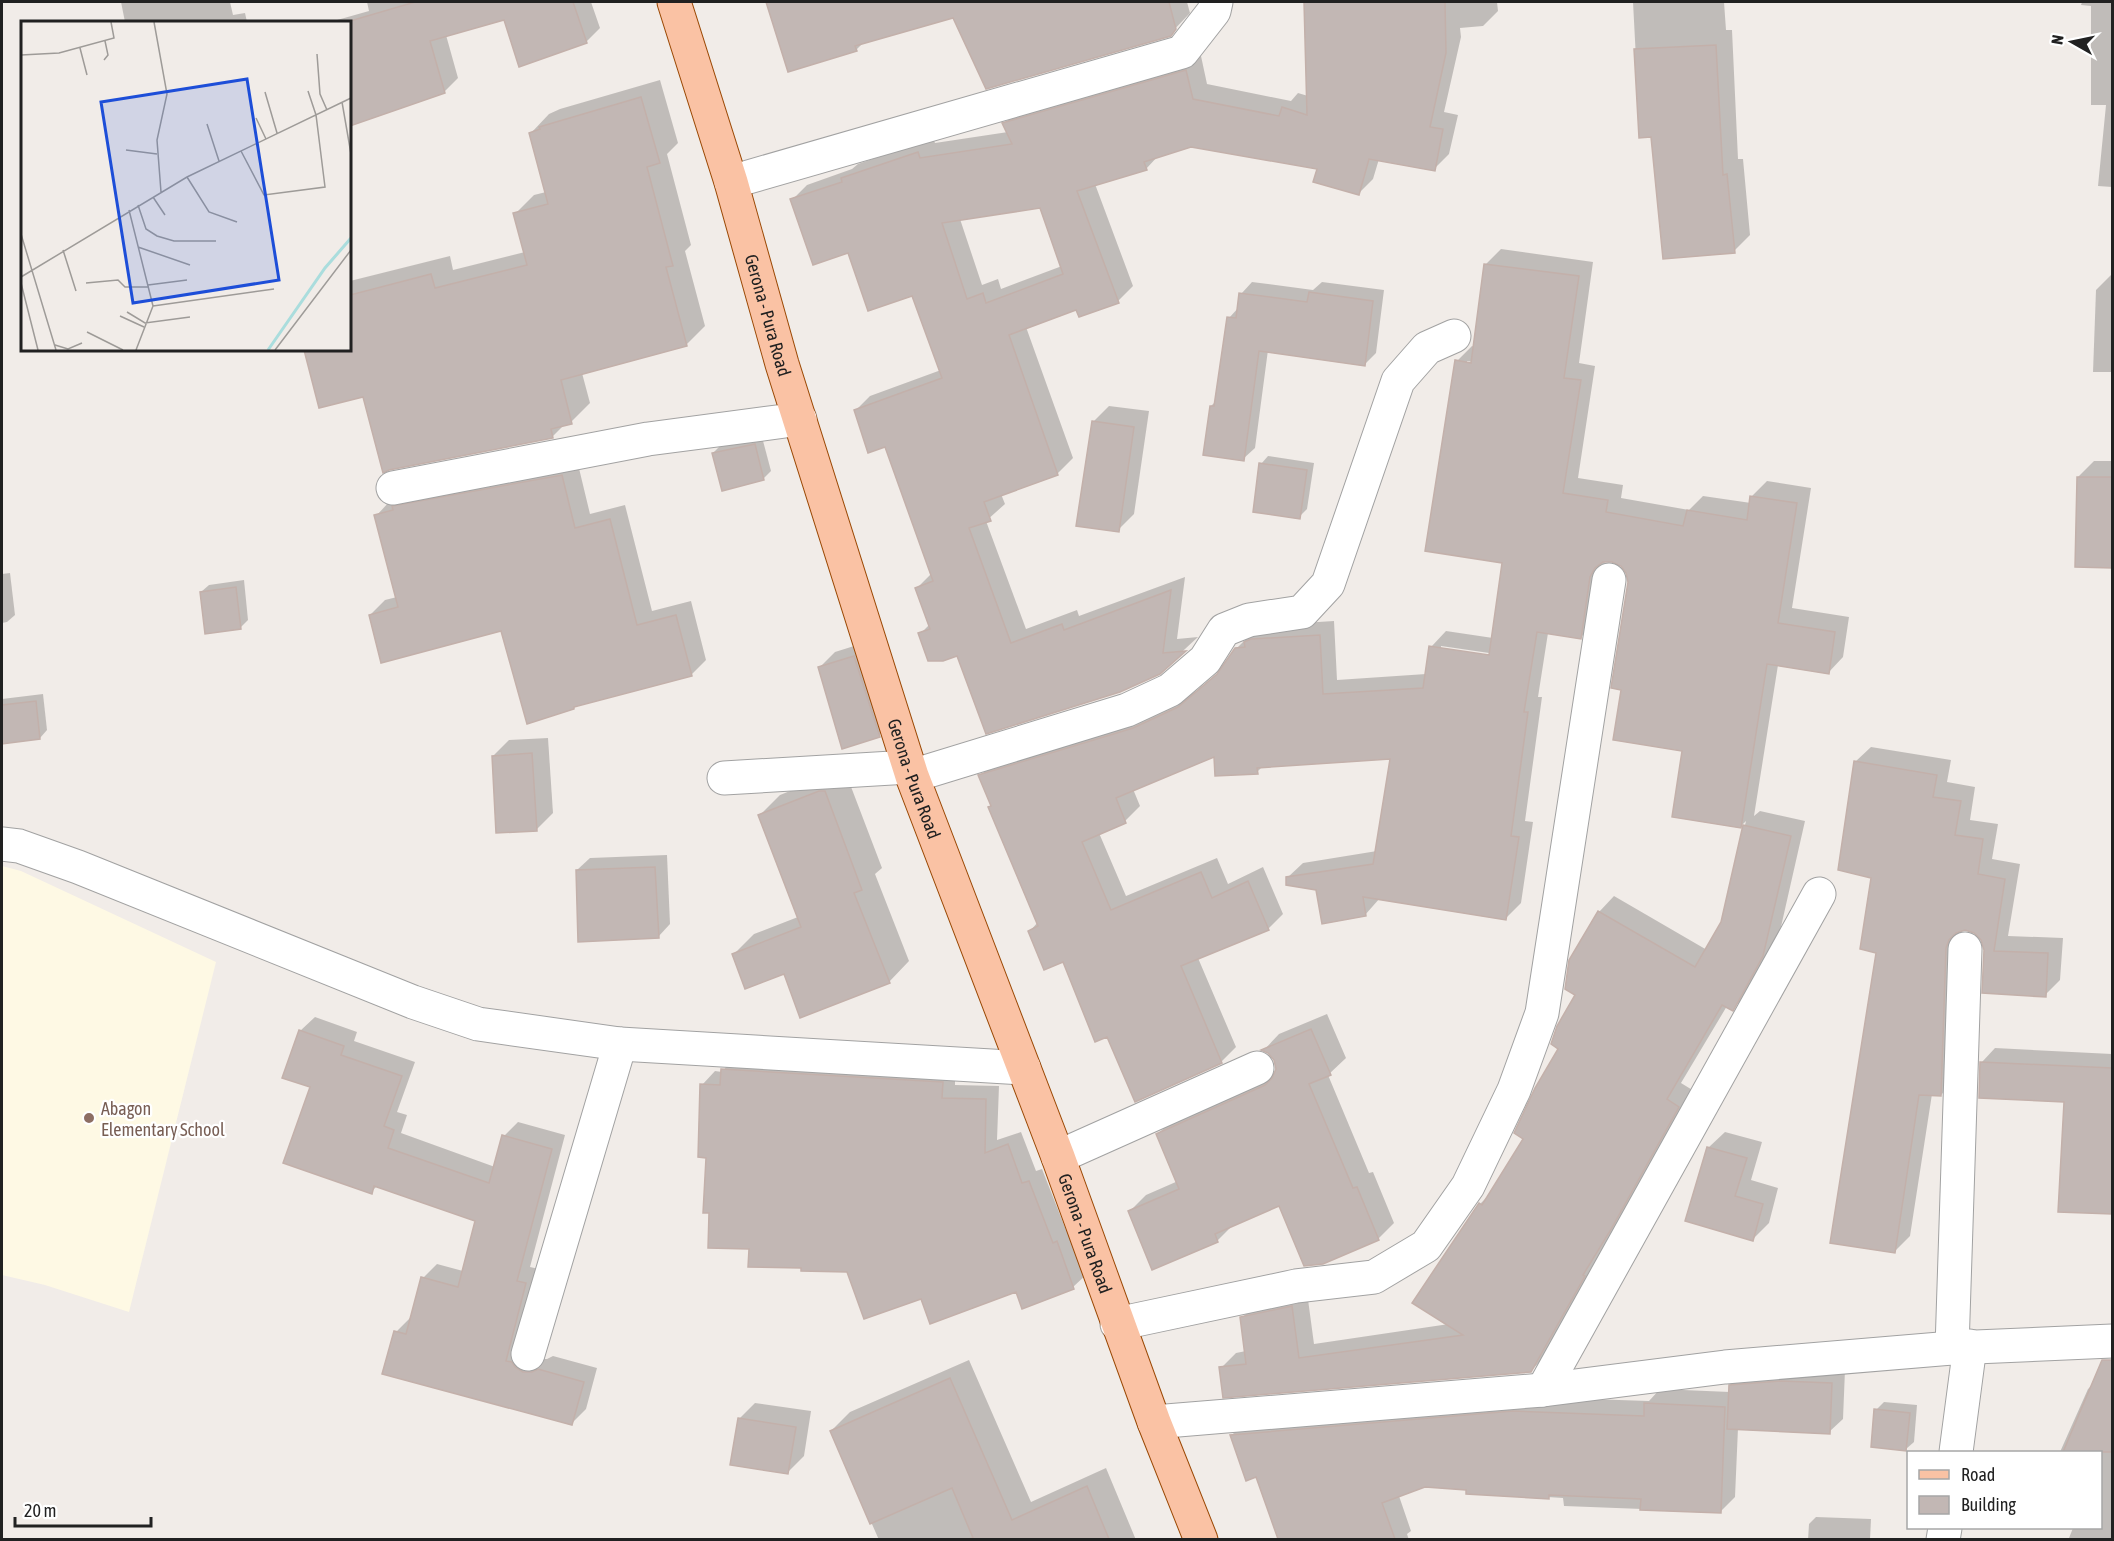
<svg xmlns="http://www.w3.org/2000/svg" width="2114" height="1541" font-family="'Asap Condensed',sans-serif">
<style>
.education{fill:#fef9e4}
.shadow{fill:#0003;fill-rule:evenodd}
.building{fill:#c2b7b4;stroke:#c3b0aa;stroke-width:1.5;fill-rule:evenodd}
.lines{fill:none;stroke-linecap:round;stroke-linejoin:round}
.minor-casing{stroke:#a2a2a2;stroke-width:35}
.major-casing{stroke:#9a4804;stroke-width:35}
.minor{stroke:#fff;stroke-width:33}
.major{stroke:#fac2a4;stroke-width:33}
.education-dot{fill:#8d6e63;stroke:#fff;stroke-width:2}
.labels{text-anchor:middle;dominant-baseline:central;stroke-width:4.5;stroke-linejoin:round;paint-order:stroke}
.street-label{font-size:18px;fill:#212121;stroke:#fff}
.education-label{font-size:18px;fill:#785e54;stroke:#fff;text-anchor:start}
.inset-river{fill:none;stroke:#add;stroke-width:3}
.inset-road{fill:none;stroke:#9e9b98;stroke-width:1.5}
.view{fill:#1d4ed8;fill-opacity:0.15;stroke:#1d4ed8;stroke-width:3}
.inset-edge{fill:none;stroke:#212121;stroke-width:3}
</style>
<rect width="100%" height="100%" fill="#f1ece8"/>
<path class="education" d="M 2,866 L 21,871 L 216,962 L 129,1312 L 45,1285 L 2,1275 Z"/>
<g class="shadow">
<path d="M 121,2 L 230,2 L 233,15 L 245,13 L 247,22 L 125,22 Z"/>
<path d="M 367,2 L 591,2 L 600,28 L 586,42 L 505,18 L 446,35 L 458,78 L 444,92 L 351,124 L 350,22 L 330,22 L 369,11 Z"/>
<path d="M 768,2 L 1187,2 L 1190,13 L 1170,34 L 954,16 L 863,43 L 856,50 L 789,70 Z"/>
<path d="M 1305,2 L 1497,2 L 1498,11 L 1483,26 L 1460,28 L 1461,37 L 1444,112 L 1458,115 L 1449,154 L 1434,169 L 1379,159 L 1373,179 L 1358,194 L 1319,168 L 1191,145 L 1159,155 L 1146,169 L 1095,184 L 1133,286 L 1118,301 L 1077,309 L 1026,327 L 1073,458 L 1058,473 L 1001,494 L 1005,504 L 986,521 L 1026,629 L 1077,610 L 1079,616 L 1185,577 L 1177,639 L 1198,637 L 1159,673 L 958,654 L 920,634 L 930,624 L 917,588 L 932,573 L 886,445 L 855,411 L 870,396 L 941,370 L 913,294 L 849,251 L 792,200 L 807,185 L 852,169 L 858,164 L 933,138 L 935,143 L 1008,132 L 1004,124 L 1019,109 L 1201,56 L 1207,84 L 1291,101 L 1298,93 L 1308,96 ZM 1041,206 L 1062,266 L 1001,289 L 998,279 L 982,285 L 960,219 Z"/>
<path d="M 1633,2 L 1724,2 L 1726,30 L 1732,30 L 1738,159 L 1743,159 L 1750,235 L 1734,251 L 1652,136 L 1640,136 Z"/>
<path d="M 2082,2 L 2112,2 L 2112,187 L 2098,186 L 2106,105 L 2091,105 L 2091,6 L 2081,5 Z"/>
<path d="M 660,80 L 678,143 L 667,154 L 691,245 L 685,251 L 705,326 L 686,345 L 582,373 L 590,403 L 571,422 L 565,424 L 552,437 L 364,395 L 320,406 L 306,350 L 350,350 L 350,281 L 450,256 L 453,270 L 525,252 L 515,214 L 534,195 L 546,192 L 531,133 L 549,114 L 560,109 Z"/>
<path d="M 1501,249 L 1593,262 L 1579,363 L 1595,366 L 1578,478 L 1623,485 L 1621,498 L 1689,510 L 1703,496 L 1751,503 L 1752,496 L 1767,481 L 1811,488 L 1792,608 L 1849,617 L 1843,657 L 1828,673 L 1778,665 L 1754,816 L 1760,811 L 1805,821 L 1778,940 L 1748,994 L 1732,1009 L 1727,1006 L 1681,1083 L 1694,1091 L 1546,1355 L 1531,1371 L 1221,1368 L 1236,1353 L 1246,1351 L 1242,1318 L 1257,1302 L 1307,1292 L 1314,1344 L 1449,1324 L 1480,1204 L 1491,1193 L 1525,1138 L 1560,1048 L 1599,912 L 1614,896 L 1707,950 L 1722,922 L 1746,821 L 1740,827 L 1684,749 L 1622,688 L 1629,582 L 1628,572 L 1622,565 L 1613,560 L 1605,561 L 1595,623 L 1580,638 L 1548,633 L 1538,697 L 1542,697 L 1525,821 L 1533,822 L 1521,903 L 1506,918 L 1380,898 L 1365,915 L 1317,889 L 1287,878 L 1303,863 L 1377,851 L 1392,758 L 1263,766 L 1257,772 L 1215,755 L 1133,789 L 1140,806 L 1125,821 L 1099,833 L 1126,896 L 1217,858 L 1228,884 L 1263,867 L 1283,914 L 1268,929 L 1198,958 L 1236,1047 L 1221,1062 L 1108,1035 L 1064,960 L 1030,931 L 1038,922 L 980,776 L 995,761 L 1149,713 L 1195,692 L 1223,669 L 1236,649 L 1252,633 L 1268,625 L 1334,621 L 1337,680 L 1426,674 L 1431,647 L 1446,631 L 1493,638 L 1504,562 L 1457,361 L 1472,346 L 1475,347 L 1486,264 ZM 1467,361 L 1479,363 L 1467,364 ZM 1441,646 L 1496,654 L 1496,657 L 1441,649 Z"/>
<path d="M 2112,274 L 2112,372 L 2093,372 L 2096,290 Z"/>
<path d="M 1252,282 L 1313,290 L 1322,282 L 1384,290 L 1376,353 L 1364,365 L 1268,350 L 1255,448 L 1243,459 L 1211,406 L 1216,401 L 1229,318 L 1239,307 L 1241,294 Z"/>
<path d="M 1109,406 L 1149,411 L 1134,514 L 1118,530 L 1093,422 Z"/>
<path d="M 762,437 L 771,471 L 763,479 L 713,453 L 721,445 Z"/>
<path d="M 1268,456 L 1314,463 L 1307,509 L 1299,517 L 1261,464 Z"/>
<path d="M 577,460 L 590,514 L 625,505 L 652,611 L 691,601 L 706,660 L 691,675 L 577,704 L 574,708 L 502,630 L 370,615 L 385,600 L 397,597 L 376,516 L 390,501 Z"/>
<path d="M 2094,461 L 2112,461 L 2112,566 L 2077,566 L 2078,477 Z"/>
<path d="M 10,573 L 15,615 L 7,622 L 2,623 L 2,574 Z"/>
<path d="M 244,580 L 248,620 L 241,627 L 201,592 L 209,585 Z"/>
<path d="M 870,641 L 895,719 L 879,735 L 819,668 L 835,652 Z"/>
<path d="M 43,694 L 47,730 L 40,738 L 2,743 L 2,699 Z"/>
<path d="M 548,738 L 553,813 L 537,829 L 493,756 L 509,740 Z"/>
<path d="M 1871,747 L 1951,760 L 1947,782 L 1975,787 L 1970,820 L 1998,824 L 1992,859 L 2020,864 L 2008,936 L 2063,938 L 2060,980 L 2045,995 L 1985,949 L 1983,939 L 1975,931 L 1961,930 L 1956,1079 L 1941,1095 L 1932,1094 L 1910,1236 L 1895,1251 L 1873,877 L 1855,762 Z"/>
<path d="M 840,771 L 845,771 L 882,868 L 875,874 L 909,961 L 889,982 L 784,972 L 734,954 L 754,934 L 798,917 L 760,815 L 780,795 Z"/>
<path d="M 667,855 L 670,924 L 658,937 L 577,870 L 590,858 Z"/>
<path d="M 1327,1014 L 1346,1058 L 1328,1075 L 1369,1173 L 1373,1172 L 1394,1223 L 1378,1239 L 1280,1205 L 1234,1224 L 1217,1241 L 1130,1211 L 1146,1195 L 1178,1181 L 1158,1134 L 1174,1118 L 1276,1072 L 1275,1059 L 1269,1052 L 1264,1050 L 1279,1034 Z"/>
<path d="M 315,1017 L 357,1032 L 354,1041 L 415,1062 L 397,1112 L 407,1115 L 401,1133 L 495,1167 L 504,1136 L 518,1122 L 565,1135 L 530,1267 L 539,1269 L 538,1359 L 547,1359 L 553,1356 L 597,1368 L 586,1409 L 572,1423 L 396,1332 L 410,1318 L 412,1318 L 423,1278 L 437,1264 L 463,1271 L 477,1220 L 377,1186 L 371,1192 L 312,1086 L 300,1031 Z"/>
<path d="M 1995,1048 L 2112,1054 L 2112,1213 L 2059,1211 L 2066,1100 L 1982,1062 Z"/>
<path d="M 735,1056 L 955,1069 L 955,1085 L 999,1086 L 997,1140 L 1021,1132 L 1036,1171 L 1042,1169 L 1066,1230 L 1070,1229 L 1087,1274 L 1073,1287 L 922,1297 L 848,1271 L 803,1266 L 750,1247 L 710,1211 L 702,1085 L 715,1071 L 722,1072 Z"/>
<path d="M 1725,1132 L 1762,1142 L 1751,1180 L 1778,1188 L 1769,1223 L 1752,1240 L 1708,1148 Z"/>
<path d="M 969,1360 L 1031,1502 L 1106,1468 L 1136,1540 L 879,1540 L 831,1431 L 850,1412 Z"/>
<path d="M 1845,1370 L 1843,1419 L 1829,1432 L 1738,1428 L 1735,1497 L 1720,1512 L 1564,1506 L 1563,1498 L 1468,1492 L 1468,1488 L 1425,1486 L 1399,1496 L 1411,1531 L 1407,1534 L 1409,1540 L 1290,1540 L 1257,1475 L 1232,1435 L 1246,1420 L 1529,1397 L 1649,1401 L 1660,1389 L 1730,1392 L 1730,1386 L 1744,1373 Z"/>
<path d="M 2108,1370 L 2112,1372 L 2112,1540 L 2072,1540 L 2069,1538 L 2073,1528 L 2100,1528 L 2100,1452 L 2060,1452 L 2088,1389 Z"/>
<path d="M 1884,1402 L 1917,1405 L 1914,1442 L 1906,1449 L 1876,1410 Z"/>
<path d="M 755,1403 L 811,1411 L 804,1456 L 788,1472 L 739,1419 Z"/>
<path d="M 1816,1517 L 1871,1519 L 1870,1540 L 1808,1540 L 1809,1524 Z"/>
</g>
<g class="building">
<path d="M 415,2 L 573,2 L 587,43 L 519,67 L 504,20 L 430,41 L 445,93 L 350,126 L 350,21 Z"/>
<path d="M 766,2 L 1169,2 L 1176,29 L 1171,36 L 986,89 L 953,18 L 855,46 L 857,51 L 788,72 Z"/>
<path d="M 1304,2 L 1445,2 L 1446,53 L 1430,127 L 1443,129 L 1435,171 L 1369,159 L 1359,195 L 1313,182 L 1317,169 L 1191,147 L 1144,162 L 1147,170 L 1077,191 L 1119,303 L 1079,317 L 1076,310 L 1009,335 L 1058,475 L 984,502 L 991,521 L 969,528 L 1011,643 L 1062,624 L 1064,630 L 1171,590 L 1163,653 L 1186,651 L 1160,674 L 1120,692 L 986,734 L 957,656 L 943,661 L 928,661 L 918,633 L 930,629 L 915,588 L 933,581 L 885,447 L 868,453 L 854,410 L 942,378 L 912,296 L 868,311 L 848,253 L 813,265 L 790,199 L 842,182 L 841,178 L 918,152 L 920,158 L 1012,144 L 1002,123 L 1186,70 L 1193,99 L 1279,116 L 1282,107 L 1307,115 ZM 1040,208 L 1063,274 L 986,303 L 983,293 L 967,299 L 942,223 Z"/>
<path d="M 1716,45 L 1723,175 L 1727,174 L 1735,253 L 1663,259 L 1651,137 L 1639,138 L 1634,49 Z"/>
<path d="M 641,97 L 660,163 L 647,167 L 673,266 L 666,267 L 687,346 L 561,380 L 572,424 L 551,429 L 553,438 L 389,470 L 383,473 L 363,397 L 319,408 L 304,350 L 350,350 L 350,295 L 431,274 L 435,288 L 527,265 L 513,213 L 548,204 L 529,133 L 540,129 L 539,127 Z"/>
<path d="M 1484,264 L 1579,276 L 1564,378 L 1581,380 L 1563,493 L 1608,500 L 1606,512 L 1683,526 L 1687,510 L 1747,520 L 1750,496 L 1797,503 L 1778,623 L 1835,632 L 1829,674 L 1767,664 L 1741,828 L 1672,817 L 1682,751 L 1613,740 L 1621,690 L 1611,688 L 1628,582 L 1626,573 L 1621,566 L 1612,562 L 1603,562 L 1595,568 L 1590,577 L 1581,639 L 1537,632 L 1524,712 L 1528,712 L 1511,836 L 1519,837 L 1506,920 L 1363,897 L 1366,916 L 1322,924 L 1316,890 L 1286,885 L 1286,877 L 1373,864 L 1390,759 L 1257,768 L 1258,774 L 1215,776 L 1214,757 L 1116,798 L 1126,823 L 1082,842 L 1111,910 L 1201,872 L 1212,898 L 1248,881 L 1269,930 L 1181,966 L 1222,1063 L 1135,1102 L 1107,1037 L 1095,1042 L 1063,962 L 1044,970 L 1028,931 L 1038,926 L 988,807 L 991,806 L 978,775 L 1133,728 L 1178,707 L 1217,674 L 1235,648 L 1245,647 L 1244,642 L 1251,639 L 1320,635 L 1323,694 L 1423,688 L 1429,646 L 1489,655 L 1502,563 L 1425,551 L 1455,360 L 1471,363 Z"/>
<path d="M 1309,292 L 1373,301 L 1365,366 L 1259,351 L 1244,461 L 1203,455 L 1210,406 L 1214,406 L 1227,317 L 1236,318 L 1239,293 L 1307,302 Z"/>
<path d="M 1092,421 L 1134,427 L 1119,532 L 1076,526 Z"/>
<path d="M 755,444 L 764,480 L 722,491 L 712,453 Z"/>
<path d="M 1259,463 L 1307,470 L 1300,519 L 1253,512 Z"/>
<path d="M 562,475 L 575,528 L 610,519 L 637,625 L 676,615 L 692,676 L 574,707 L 574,709 L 527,724 L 501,631 L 381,663 L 369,615 L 398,607 L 374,515 L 393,510 L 392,506 Z"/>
<path d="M 2077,477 L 2112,477 L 2112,568 L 2075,567 Z"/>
<path d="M 236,587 L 241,629 L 205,634 L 200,592 Z"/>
<path d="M 854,656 L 880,737 L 842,749 L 818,667 Z"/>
<path d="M 36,701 L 40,739 L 2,744 L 2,705 Z"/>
<path d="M 532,753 L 537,831 L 496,833 L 492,756 Z"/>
<path d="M 1854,761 L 1937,775 L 1933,797 L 1961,801 L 1955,835 L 1983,839 L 1978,874 L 2005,879 L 1994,951 L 2048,953 L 2046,997 L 1982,993 L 1984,950 L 1981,940 L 1974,933 L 1965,930 L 1956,933 L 1949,940 L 1946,948 L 1941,1096 L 1919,1095 L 1895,1253 L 1830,1243 L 1876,953 L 1860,949 L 1871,878 L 1838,870 Z"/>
<path d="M 819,791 L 825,791 L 862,890 L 854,893 L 890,983 L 800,1018 L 784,974 L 745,989 L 732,954 L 801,927 L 758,815 Z"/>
<path d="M 1743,825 L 1791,836 L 1763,956 L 1733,1011 L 1722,1005 L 1667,1099 L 1679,1107 L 1610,1231 L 1583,1275 L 1585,1276 L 1531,1372 L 1223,1398 L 1219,1367 L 1246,1364 L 1240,1317 L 1292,1306 L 1299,1358 L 1463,1335 L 1412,1303 L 1479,1203 L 1482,1205 L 1523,1139 L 1514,1133 L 1535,1088 L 1558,1049 L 1551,1044 L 1557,1026 L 1575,995 L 1565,989 L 1569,960 L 1598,911 L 1695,967 L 1721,922 Z"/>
<path d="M 655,867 L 659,938 L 578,942 L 576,870 Z"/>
<path d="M 1311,1029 L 1331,1075 L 1309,1084 L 1353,1188 L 1357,1187 L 1379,1240 L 1323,1264 L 1304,1266 L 1279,1206 L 1215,1234 L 1218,1242 L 1152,1270 L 1128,1211 L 1179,1189 L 1156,1134 L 1265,1085 L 1272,1078 L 1276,1069 L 1274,1060 L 1268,1053 L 1261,1050 Z"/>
<path d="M 299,1030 L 344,1046 L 341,1055 L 402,1076 L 384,1126 L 394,1130 L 388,1148 L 489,1183 L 502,1135 L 552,1149 L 517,1281 L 526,1283 L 506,1361 L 512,1362 L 515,1367 L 523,1372 L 532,1372 L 538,1369 L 584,1382 L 572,1425 L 382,1374 L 394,1331 L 406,1334 L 421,1277 L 458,1287 L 475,1221 L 374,1186 L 372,1194 L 283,1163 L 310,1087 L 282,1078 Z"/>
<path d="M 1980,1062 L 2112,1068 L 2112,1214 L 2058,1212 L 2064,1102 L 1979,1098 Z"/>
<path d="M 721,1069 L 943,1082 L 942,1098 L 986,1099 L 985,1153 L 1008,1144 L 1022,1183 L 1029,1181 L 1053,1243 L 1057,1241 L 1074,1289 L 1022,1309 L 1016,1292 L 930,1324 L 921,1299 L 864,1319 L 847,1272 L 801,1271 L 801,1268 L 748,1267 L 749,1249 L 708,1248 L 709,1213 L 703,1213 L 706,1158 L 698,1157 L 700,1084 L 720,1085 Z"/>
<path d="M 1707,1147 L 1747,1158 L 1735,1196 L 1763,1204 L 1753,1241 L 1685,1221 Z"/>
<path d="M 2102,1360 L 2112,1360 L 2112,1452 L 2063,1452 Z"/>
<path d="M 950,1378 L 1012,1520 L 1087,1486 L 1109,1539 L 968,1539 L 973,1538 L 952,1488 L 870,1524 L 830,1431 Z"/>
<path d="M 1781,1381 L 1832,1383 L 1830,1434 L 1727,1429 L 1729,1385 Z"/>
<path d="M 1644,1403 L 1725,1407 L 1721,1513 L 1640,1510 L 1641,1499 L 1549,1495 L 1549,1499 L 1466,1494 L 1466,1490 L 1425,1487 L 1382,1503 L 1395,1539 L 1278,1539 L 1256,1477 L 1246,1481 L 1230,1435 L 1513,1411 L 1644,1416 Z"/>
<path d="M 1874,1409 L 1910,1413 L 1906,1451 L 1871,1447 Z"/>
<path d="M 738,1418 L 796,1427 L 788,1474 L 730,1465 Z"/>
</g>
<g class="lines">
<g class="minor-casing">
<g id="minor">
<path d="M 731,182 L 1182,52 L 1214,11 L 1216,2"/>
<path d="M 393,488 L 648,439 L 800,419"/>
<path d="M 912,776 L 1127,710 L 1170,690 L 1205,660 L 1224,630 L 1249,620 L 1302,612 L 1328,584 L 1398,381 L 1427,348 L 1454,336"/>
<path d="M 724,778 L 909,767"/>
<path d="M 2,844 L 19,846 L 78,867 L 413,1002 L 478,1024 L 620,1044 L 1024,1068"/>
<path d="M 1058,1157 L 1257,1068"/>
<path d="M 1117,1324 L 1296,1286 L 1374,1277 L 1426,1246 L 1468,1186 L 1514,1090 L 1542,1013 L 1609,580"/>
<path d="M 1952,1348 L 1965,949"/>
<path d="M 528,1354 L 620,1044"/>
<path d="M 1543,1390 L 1819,894"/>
<path d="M 1154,1422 L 1543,1390 L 1725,1367 L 1952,1348 L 2112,1341"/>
<path d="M 1956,1452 L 1970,1346"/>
<path d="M 1943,1540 L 1945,1528"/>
</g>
</g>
<g class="major-casing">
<g id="major">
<path id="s1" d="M 674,2 L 731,182 L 782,364 L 912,776 L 1058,1157 L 1154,1422 L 1201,1540"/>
</g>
</g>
<use href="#minor" class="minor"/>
<use href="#major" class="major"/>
</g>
<circle class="education-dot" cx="89" cy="1118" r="6"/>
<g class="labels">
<g class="street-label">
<text stroke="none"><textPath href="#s1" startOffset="327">Gerona - Pura Road</textPath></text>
<text stroke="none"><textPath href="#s1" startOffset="813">Gerona - Pura Road</textPath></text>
<text stroke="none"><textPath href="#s1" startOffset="1299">Gerona - Pura Road</textPath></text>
</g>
<g class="education-label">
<text x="101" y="1108">Abagon<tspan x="101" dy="21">Elementary School</tspan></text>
</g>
</g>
<g transform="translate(21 21)">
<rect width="330" height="330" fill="#f1ece8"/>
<path class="inset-river" d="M 247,329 L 304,247 L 330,217"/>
<path class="inset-road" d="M 133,1 L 146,73 L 136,119 L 140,171M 59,27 L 66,54M 296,33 L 299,73 L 306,89M 0,34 L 38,32 L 93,17 L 90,1M 83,39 L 87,34 L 84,20M 244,71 L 256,112M 321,81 L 330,133M 235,97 L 245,118M 186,103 L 198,140M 105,129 L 136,133M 220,130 L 243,174 L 304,166 L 295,94 L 287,70M 166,156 L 188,191 L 216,201M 132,176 L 144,194M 117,184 L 125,208 L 136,215 L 153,220 L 195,220M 108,189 L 132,285 L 115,329M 0,213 L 35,329M 117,226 L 169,244M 42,229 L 55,270M 0,256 L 166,156 L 330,77M 0,262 L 17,329M 65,262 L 97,259 L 104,266 L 128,266M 127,264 L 166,259M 132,285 L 253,268M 106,291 L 124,302 L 169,296M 99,295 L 123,306M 66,311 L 102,329M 34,324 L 47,328 L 61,322M 254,329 L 330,229"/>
<path class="view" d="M 226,58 L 258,259 L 112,282 L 80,81 Z"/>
<rect width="330" height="330" class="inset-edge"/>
</g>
<rect width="2114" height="1541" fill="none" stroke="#212121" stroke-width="6"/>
<rect x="1907" y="1451" width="195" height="78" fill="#ffffff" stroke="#a6a6a6" stroke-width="1.5"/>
<rect x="1919" y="1470" width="30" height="9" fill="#fac2a4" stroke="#a6a6a6" stroke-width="1.5"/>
<text x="1961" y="1481" font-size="18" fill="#212121">Road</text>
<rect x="1919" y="1496" width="30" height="18" fill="#c2b7b4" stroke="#a6a6a6" stroke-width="1.5"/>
<text x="1961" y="1511" font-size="18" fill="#212121">Building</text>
<g transform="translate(2072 42) rotate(279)" stroke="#ffffff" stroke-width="4.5" paint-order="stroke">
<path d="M0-4.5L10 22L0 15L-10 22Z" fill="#212121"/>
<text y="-9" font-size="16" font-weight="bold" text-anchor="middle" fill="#212121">N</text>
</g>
<path d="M15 1517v9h136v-9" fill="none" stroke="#212121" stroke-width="3"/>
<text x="24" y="1517" font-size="18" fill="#212121" stroke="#ffffff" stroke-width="4.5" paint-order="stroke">20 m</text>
</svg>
